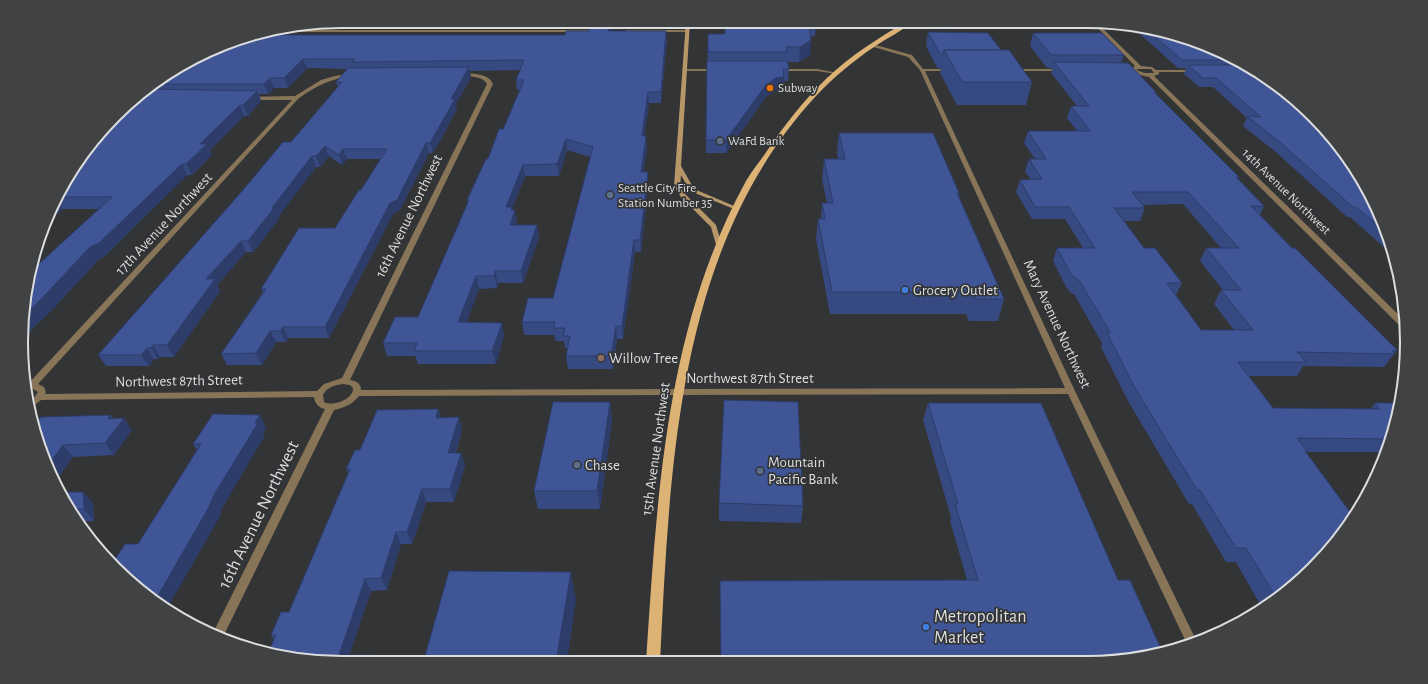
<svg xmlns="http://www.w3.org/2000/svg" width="1428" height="684" font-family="'Alegreya Sans',sans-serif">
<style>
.green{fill:#18583e}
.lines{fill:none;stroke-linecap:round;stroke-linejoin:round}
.street{fill:#887457;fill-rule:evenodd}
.secondary{fill:#b79768;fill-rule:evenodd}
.primary{fill:#dcb275;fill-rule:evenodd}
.wall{fill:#374981;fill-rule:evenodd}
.shaded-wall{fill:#2d3c69}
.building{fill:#405596;stroke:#2d3c69;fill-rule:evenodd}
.food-dot{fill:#e8710a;stroke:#333436;stroke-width:1.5}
.service-dot{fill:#5c6f8a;stroke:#333436;stroke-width:1.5}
.shop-dot{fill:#3f7fe0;stroke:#333436;stroke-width:1.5}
.education-dot{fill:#8d6e63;stroke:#333436;stroke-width:1.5}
.labels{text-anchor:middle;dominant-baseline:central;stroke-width:3.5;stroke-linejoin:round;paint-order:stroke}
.far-poi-label{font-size:13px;fill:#dcddde;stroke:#333436;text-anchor:start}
.far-street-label{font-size:13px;fill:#dcddde;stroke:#333436}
.street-label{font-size:15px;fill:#dcddde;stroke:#333436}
.poi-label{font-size:15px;fill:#dcddde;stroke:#333436;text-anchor:start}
.near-street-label{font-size:18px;fill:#dcddde;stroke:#333436}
.near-poi-label{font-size:18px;fill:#dcddde;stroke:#333436;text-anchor:start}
.rim{fill:none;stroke:#dcddde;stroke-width:2}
</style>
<rect width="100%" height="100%" fill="#333436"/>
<path class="green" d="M 342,21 L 672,21 L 671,27 L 302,28 Z"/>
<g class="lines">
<g class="street">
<path d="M 1092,22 L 1096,22 L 1141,66 L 1152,67 L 1156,70 L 1197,70 L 1197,71 L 1195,72 L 1159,72 L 1159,74 L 1154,76 L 1405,321 L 1406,328 L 1402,328 L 1149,77 L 1140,75 L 1131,71 L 1131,69 L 1135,66 ZM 1138,69 L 1151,69 L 1154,73 L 1145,73 L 1136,70 Z"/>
<path d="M 290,30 L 600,30 L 602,31 L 600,32 L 278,32 Z"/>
<path d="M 628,30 L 687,30 L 689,31 L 687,32 L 626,32 L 626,30 Z"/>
<path d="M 872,44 L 912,55 L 923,69 L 951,69 L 953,70 L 951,71 L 925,71 L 1075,391 L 1197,642 L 1187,644 L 1068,394 L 359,396 C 353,404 344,408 334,410 L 222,639 L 212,634 L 213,633 L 325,409 C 319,408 315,404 314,397 L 41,400 L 31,408 L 29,401 L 34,398 L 38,392 L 33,389 L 25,389 L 25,385 L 28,384 L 292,100 L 249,100 L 247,99 L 247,97 L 295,96 L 321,80 L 335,76 L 352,73 L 354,73 L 354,75 C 331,79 317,85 298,99 L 38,384 L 44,387 L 46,392 L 45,394 L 317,391 L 324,384 L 342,378 L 487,84 C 482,75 468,77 458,75 L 458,73 L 460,73 C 470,74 488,72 493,84 L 350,380 C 356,381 361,383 361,390 L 1065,388 L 920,70 L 908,57 L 870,46 L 870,45 ZM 343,384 L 350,385 L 353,388 C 354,399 333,407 324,402 L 323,395 C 327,387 335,385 343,384 Z"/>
<path d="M 682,69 L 717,69 L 719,70 L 717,71 L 684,71 L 682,70 Z"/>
<path d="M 777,69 L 817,69 L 838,73 L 836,74 L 817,71 L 779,71 L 777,70 Z"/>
<path d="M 1010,69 L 1063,69 L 1065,70 L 1063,71 L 1012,71 L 1010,70 Z"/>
</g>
<path class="secondary" d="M 686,21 L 690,21 L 681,166 L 694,189 L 739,208 L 738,209 L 734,209 L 690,191 L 681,175 L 680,186 L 686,195 L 716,225 L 722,245 L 719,247 L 716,245 L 711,227 L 681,197 L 674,186 Z"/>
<path class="primary" d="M 907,21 L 914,21 C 902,31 887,38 874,47 C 853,61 834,77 816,96 C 676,247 670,468 660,662 L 646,662 C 657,498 665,328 746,181 C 753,169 762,159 769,148 C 786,123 805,99 827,78 C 851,55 879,38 907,21 Z"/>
</g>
<g class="wall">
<path d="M 614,21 L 612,28 L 610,28 L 611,31 L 666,31 L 667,40 L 661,103 L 649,103 L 644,136 L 647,147 L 643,172 L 648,172 L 648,184 L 641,252 L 635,252 L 623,339 L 617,339 L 613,369 L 568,369 L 566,356 L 568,348 L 565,348 L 564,341 L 556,341 L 554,335 L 524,335 L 522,322 L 553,298 L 590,157 L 567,150 L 559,176 L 525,176 L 512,209 L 517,221 L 516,225 L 537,225 L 539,237 L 523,283 L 498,283 L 497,288 L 479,289 L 466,322 L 504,335 L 496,364 L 418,364 L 415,356 L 387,356 L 383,343 L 418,317 L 468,204 L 467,200 L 503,129 L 520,90 L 517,90 L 516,80 L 520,70 L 469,71 L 471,77 L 456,104 L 457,108 L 446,130 L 433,153 L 429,153 L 400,210 L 393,214 L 329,338 L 288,338 L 286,342 L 276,342 L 262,365 L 227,365 L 221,354 L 263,292 L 261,289 L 335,228 L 361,190 L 380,159 L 347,159 L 342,165 L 329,156 L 320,167 L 316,167 L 278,217 L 279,219 L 253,252 L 246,252 L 217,285 L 220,291 L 174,357 L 160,357 L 158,359 L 154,359 L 149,366 L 106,366 L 98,355 L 291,142 L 338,88 L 336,82 L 348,69 L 307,68 L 288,88 L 274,88 L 268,94 L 259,94 L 261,101 L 248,116 L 244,116 L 210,150 L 212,155 L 192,175 L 187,175 L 106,255 L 98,260 L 54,308 L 25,336 L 27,279 L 99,209 L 63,209 L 45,219 L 75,164 L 146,87 L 239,38 L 565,35 L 589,31 Z"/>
<path d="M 725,21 L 838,21 L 836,21 L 835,24 L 816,24 L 815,36 L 811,36 L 810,55 L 799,62 L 788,62 L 789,69 L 788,81 L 784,81 L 783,89 L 776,90 L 766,97 L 726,153 L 706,153 L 708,34 L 725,34 Z"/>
<path d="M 1130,25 L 1149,27 L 1209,46 L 1265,75 L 1383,219 L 1394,256 L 1350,217 L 1347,217 L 1277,153 L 1243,126 L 1247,118 L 1213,87 L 1199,87 L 1184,74 L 1186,68 L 1178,68 Z"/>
<path d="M 928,32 L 1001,50 L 1032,82 L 1026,105 L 957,105 L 940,73 L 941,68 L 937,68 L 926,46 Z"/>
<path d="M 1033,33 L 1124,55 L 1121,63 L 1156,92 L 1156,94 L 1239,177 L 1238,180 L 1264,206 L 1260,215 L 1292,248 L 1397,350 L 1384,367 L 1303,366 L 1297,376 L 1248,376 L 1273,408 L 1371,409 L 1375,403 L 1401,405 L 1386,452 L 1306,452 L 1281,597 L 1262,608 L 1236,562 L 1226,562 L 1192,504 L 1189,504 L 1128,401 L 1101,347 L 1102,343 L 1074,294 L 1072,294 L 1066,287 L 1053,261 L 1057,248 L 1083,248 L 1065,219 L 1032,219 L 1016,192 L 1020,180 L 1030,179 L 1025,171 L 1029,159 L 1035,159 L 1024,143 L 1028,131 L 1077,131 L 1067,118 L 1071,106 L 1077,106 L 1051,73 L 1052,68 L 1047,68 L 1030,46 ZM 1183,204 L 1221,248 L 1206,248 L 1200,261 L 1223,290 L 1221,290 L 1214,304 L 1234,330 L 1201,330 L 1176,295 L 1182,283 L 1144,248 L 1124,221 L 1140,221 L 1145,208 L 1142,205 Z"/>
<path d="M 839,133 L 959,193 L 959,196 L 1004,299 L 998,321 L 969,321 L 966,314 L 830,314 L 816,239 L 818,219 L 821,219 L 822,203 L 827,203 L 822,179 L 824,159 L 838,159 L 837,152 Z"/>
<path d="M 610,402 L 612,420 L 600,509 L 538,509 L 534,491 Z"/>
<path d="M 928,403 L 1118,580 L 967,580 L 950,521 L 951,517 L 923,420 Z"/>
<path d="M 438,409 L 441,418 L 462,429 L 456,453 L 461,453 L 465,465 L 454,502 L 426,502 L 412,544 L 401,544 L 387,590 L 371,591 L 349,655 L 376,663 L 274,640 L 271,635 L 289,612 L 349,474 L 346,469 L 360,450 Z"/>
<path d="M 110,415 L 113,418 L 132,430 L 114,455 L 73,457 L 54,483 L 36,423 Z"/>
<path d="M 266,427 L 263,433 L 265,435 L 222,508 L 218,520 L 138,544 L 197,450 L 193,444 Z"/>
<path d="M 59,492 L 93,503 L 94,521 L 78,522 Z"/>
<path d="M 719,503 L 803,506 L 801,523 L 719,521 Z"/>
</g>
<g class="shaded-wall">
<path d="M 613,21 L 614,21 L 612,28 L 612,24 Z"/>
<path d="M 610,24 L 611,34 L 608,31 Z"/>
<path d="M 666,31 L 667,40 L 661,103 L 661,92 Z"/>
<path d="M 811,40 L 810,55 L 799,62 L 800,47 Z"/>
<path d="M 303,59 L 307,68 L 288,88 L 284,78 Z"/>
<path d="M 469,67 L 471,77 L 456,104 L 457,108 L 446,130 L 433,153 L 430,143 L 451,99 Z"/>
<path d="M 784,77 L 783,89 L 776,90 L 766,97 L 726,153 L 726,140 L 766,85 L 776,78 Z"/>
<path d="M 270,78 L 274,88 L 268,94 L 264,84 Z"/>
<path d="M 257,91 L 261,101 L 248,116 L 243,105 Z"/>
<path d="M 648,92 L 649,103 L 643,147 L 642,136 Z"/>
<path d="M 240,105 L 244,116 L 210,150 L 212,155 L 192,175 L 186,164 L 200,144 Z"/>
<path d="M 646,136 L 647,147 L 642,184 L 641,172 Z"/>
<path d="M 566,139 L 567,150 L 559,176 L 557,164 Z"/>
<path d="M 426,143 L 429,153 L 400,210 L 393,214 L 329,338 L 325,327 L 390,203 Z"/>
<path d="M 325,146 L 329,156 L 320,167 L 316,156 Z"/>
<path d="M 343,149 L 347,159 L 342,165 L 339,155 Z"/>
<path d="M 312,156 L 316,167 L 278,217 L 279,219 L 253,252 L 248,241 L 272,208 Z"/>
<path d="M 182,164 L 187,175 L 106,255 L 98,260 L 54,308 L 25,336 L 26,314 L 90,247 Z"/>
<path d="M 523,165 L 525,176 L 512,209 L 513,215 L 515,210 L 517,221 L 513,237 L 506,207 Z"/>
<path d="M 648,172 L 648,184 L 641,252 L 640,240 Z"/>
<path d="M 56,199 L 63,209 L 43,226 L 45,219 Z"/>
<path d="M 537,225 L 539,237 L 523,283 L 521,271 Z"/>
<path d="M 634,240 L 635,252 L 623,339 L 622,326 Z"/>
<path d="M 241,241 L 246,252 L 217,285 L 220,291 L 174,357 L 167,345 L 206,279 Z"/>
<path d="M 495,271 L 498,283 L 497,288 L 494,276 Z"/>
<path d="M 476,276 L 479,289 L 462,335 L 458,322 Z"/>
<path d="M 502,323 L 504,335 L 496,364 L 492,351 Z"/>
<path d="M 616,326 L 617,339 L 613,369 L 611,356 Z"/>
<path d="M 283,327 L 288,338 L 286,342 L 280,331 Z"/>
<path d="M 270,331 L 276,342 L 262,365 L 256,353 Z"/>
<path d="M 153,345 L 160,357 L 158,359 L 151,348 Z"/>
<path d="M 147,348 L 154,359 L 149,366 L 141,355 Z"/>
<path d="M 610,402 L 612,420 L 600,509 L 597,491 Z"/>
<path d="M 438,409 L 442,421 L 436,418 Z"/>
<path d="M 110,415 L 118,426 L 124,418 L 132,430 L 114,455 L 105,443 L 108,419 Z"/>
<path d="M 260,415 L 266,427 L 263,433 L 265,435 L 222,508 L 218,520 L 168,607 L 156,599 Z"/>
<path d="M 459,417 L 462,429 L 452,465 L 448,453 Z"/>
<path d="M 63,445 L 73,457 L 54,483 L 48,465 Z"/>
<path d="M 461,453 L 465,465 L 454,502 L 450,489 Z"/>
<path d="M 422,489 L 426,502 L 412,544 L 407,532 Z"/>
<path d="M 83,492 L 93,503 L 94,521 L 84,509 Z"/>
<path d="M 396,532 L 401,544 L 387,590 L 381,578 Z"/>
<path d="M 571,572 L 576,600 L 567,662 L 556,662 Z"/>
<path d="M 365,579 L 371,591 L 347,663 L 339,655 Z"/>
<path d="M 372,655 L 376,663 L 369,663 Z"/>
</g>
<g class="building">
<path d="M 594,21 L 613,21 L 612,24 L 593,24 Z"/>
<path d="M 725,21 L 816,21 L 816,22 L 808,22 L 811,40 L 800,47 L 786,47 L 787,52 L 708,52 L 708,34 L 725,34 Z"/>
<path d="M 591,24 L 610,24 L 608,31 L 666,31 L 661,92 L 648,92 L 642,136 L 646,136 L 641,172 L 648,172 L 640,240 L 634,240 L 622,326 L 616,326 L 611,356 L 566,356 L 570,336 L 563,336 L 565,328 L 553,328 L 555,322 L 522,322 L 528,298 L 553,298 L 593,147 L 566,139 L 557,164 L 523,165 L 506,207 L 512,207 L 511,210 L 515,210 L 510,225 L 537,225 L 521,271 L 495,271 L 494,276 L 476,276 L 458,322 L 502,323 L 492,351 L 414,351 L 417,343 L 383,343 L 395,317 L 418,317 L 469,200 L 467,200 L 486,159 L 488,159 L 499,129 L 503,129 L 505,125 L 524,80 L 516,80 L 524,60 L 352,62 L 355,59 L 303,59 L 284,78 L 270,78 L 264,84 L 153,84 L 239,38 L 256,35 L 565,35 L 566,31 L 589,31 Z"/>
<path d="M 1144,27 L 1149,27 L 1209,46 L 1236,60 L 1182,60 Z"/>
<path d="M 928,32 L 988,33 L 1001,50 L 944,50 L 943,54 L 940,54 Z"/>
<path d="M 1033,33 L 1102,33 L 1124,55 L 1051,55 Z"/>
<path d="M 944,50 L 1009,50 L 1032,82 L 962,82 Z"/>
<path d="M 707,61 L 787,61 L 789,69 L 783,69 L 784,77 L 776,78 L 766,85 L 726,140 L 706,140 Z"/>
<path d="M 1054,62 L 1128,63 L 1156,92 L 1154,92 L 1239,177 L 1236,177 L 1264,206 L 1251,206 L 1292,248 L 1295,248 L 1397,350 L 1392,351 L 1395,354 L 1297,352 L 1306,362 L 1238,362 L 1273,408 L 1380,409 L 1375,403 L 1401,403 L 1391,439 L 1297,438 L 1307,451 L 1305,451 L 1353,516 L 1341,538 L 1281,597 L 1277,599 L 1246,548 L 1236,548 L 1200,490 L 1197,490 L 1135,388 L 1107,333 L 1110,332 L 1079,280 L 1077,280 L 1071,274 L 1057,248 L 1095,248 L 1069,207 L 1035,207 L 1020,180 L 1042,179 L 1029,159 L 1046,159 L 1028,131 L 1090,131 L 1071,106 L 1089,106 ZM 1132,192 L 1188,192 L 1239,248 L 1206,248 L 1241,290 L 1221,290 L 1253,330 L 1201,330 L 1167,283 L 1182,283 L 1155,248 L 1144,248 L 1114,208 L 1145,208 Z"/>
<path d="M 1188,65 L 1245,65 L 1265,75 L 1313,115 L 1353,164 L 1383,219 L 1387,233 L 1356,207 L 1353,207 L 1282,144 L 1247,116 L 1261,117 L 1216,78 L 1203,78 Z"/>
<path d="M 469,67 L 451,99 L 455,99 L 443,120 L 430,143 L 426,143 L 397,200 L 390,203 L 325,327 L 283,327 L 280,331 L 270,331 L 256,353 L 221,354 L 266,289 L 261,289 L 299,228 L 335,228 L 359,190 L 361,190 L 387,149 L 343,149 L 339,155 L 325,146 L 316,156 L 312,156 L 272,208 L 274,208 L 248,241 L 241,241 L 206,279 L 215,279 L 167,345 L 153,345 L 151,348 L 147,348 L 141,355 L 98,355 L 243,190 L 283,142 L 291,142 L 342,82 L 336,82 L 348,68 Z"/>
<path d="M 145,89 L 257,91 L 243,105 L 240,105 L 200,144 L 207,144 L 186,164 L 182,164 L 99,243 L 90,247 L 45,295 L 26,314 L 27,279 L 29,273 L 112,197 L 57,197 L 75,164 Z"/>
<path d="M 839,133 L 933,133 L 959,193 L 957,193 L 1004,299 L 975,299 L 971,292 L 832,292 L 818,219 L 825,219 L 822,203 L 833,203 L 824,159 L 845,159 Z"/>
<path d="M 724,400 L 798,402 L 803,506 L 719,503 Z"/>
<path d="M 553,402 L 610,402 L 597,491 L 534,491 Z"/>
<path d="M 928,403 L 1041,403 L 1118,580 L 1130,580 L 1162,651 L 1128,660 L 721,662 L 720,581 L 978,580 L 955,504 L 958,504 Z"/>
<path d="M 438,409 L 436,418 L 459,417 L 448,453 L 461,453 L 450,489 L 422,489 L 407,532 L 396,532 L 381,578 L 365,579 L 339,655 L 372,655 L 369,663 L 342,663 L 279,657 L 268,653 L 276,635 L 271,635 L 281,612 L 289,612 L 350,469 L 346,469 L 355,450 L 360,450 L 377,410 Z"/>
<path d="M 213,414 L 260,415 L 255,423 L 258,423 L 214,495 L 209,507 L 156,599 L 130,583 L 112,564 L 125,544 L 138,544 L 201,444 L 193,444 Z"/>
<path d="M 110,415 L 108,419 L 124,418 L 105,443 L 63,445 L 48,465 L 36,423 L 41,417 Z"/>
<path d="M 59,492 L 83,492 L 84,509 L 70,510 Z"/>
<path d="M 449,571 L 571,572 L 556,662 L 423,663 Z"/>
</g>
<circle class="food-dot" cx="770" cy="88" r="4"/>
<g class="service-dot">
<circle cx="720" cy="141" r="4"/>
<circle cx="610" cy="195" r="4"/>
<circle cx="577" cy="465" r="4"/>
<circle cx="760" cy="471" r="4"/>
</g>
<g class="shop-dot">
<circle cx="905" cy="290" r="4"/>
<circle cx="926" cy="627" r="4"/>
</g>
<circle class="education-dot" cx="601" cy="358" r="4"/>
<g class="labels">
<g class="far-poi-label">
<text x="778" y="88">Subway</text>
<text x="728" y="141">WaFd Bank</text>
<text x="618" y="188">Seattle City Fire<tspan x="618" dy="15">Station Number 35</tspan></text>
</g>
<g class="far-street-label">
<text transform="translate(1286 192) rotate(44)">14th Avenue Northwest</text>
</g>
<g class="street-label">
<text transform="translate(409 216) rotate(-64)">16th Avenue Northwest</text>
<text transform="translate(164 224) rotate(-47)">17th Avenue Northwest</text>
<text transform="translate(1057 324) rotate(65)">Mary Avenue Northwest</text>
<text x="750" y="378">Northwest 87th Street</text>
<text transform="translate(179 381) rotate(-1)">Northwest 87th Street</text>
<text transform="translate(656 449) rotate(-82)">15th Avenue Northwest</text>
</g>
<g class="poi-label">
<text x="913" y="290">Grocery Outlet</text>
<text x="609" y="358">Willow Tree</text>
<text x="768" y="462">Mountain<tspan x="768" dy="17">Pacific Bank</tspan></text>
<text x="585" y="465">Chase</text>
</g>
<g class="near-street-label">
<text transform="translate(259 515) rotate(-64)">16th Avenue Northwest</text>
</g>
<g class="near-poi-label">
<text x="934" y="617">Metropolitan<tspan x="934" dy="21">Market</tspan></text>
</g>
</g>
<path d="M0 0H1428V684H0ZM342 28H1086A314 314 0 0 1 1400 342V342A314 314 0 0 1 1086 656H342A314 314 0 0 1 28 342V342A314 314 0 0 1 342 28Z" fill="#414243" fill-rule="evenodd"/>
<path class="rim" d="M342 28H1086A314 314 0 0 1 1400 342V342A314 314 0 0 1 1086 656H342A314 314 0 0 1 28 342V342A314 314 0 0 1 342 28Z"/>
</svg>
